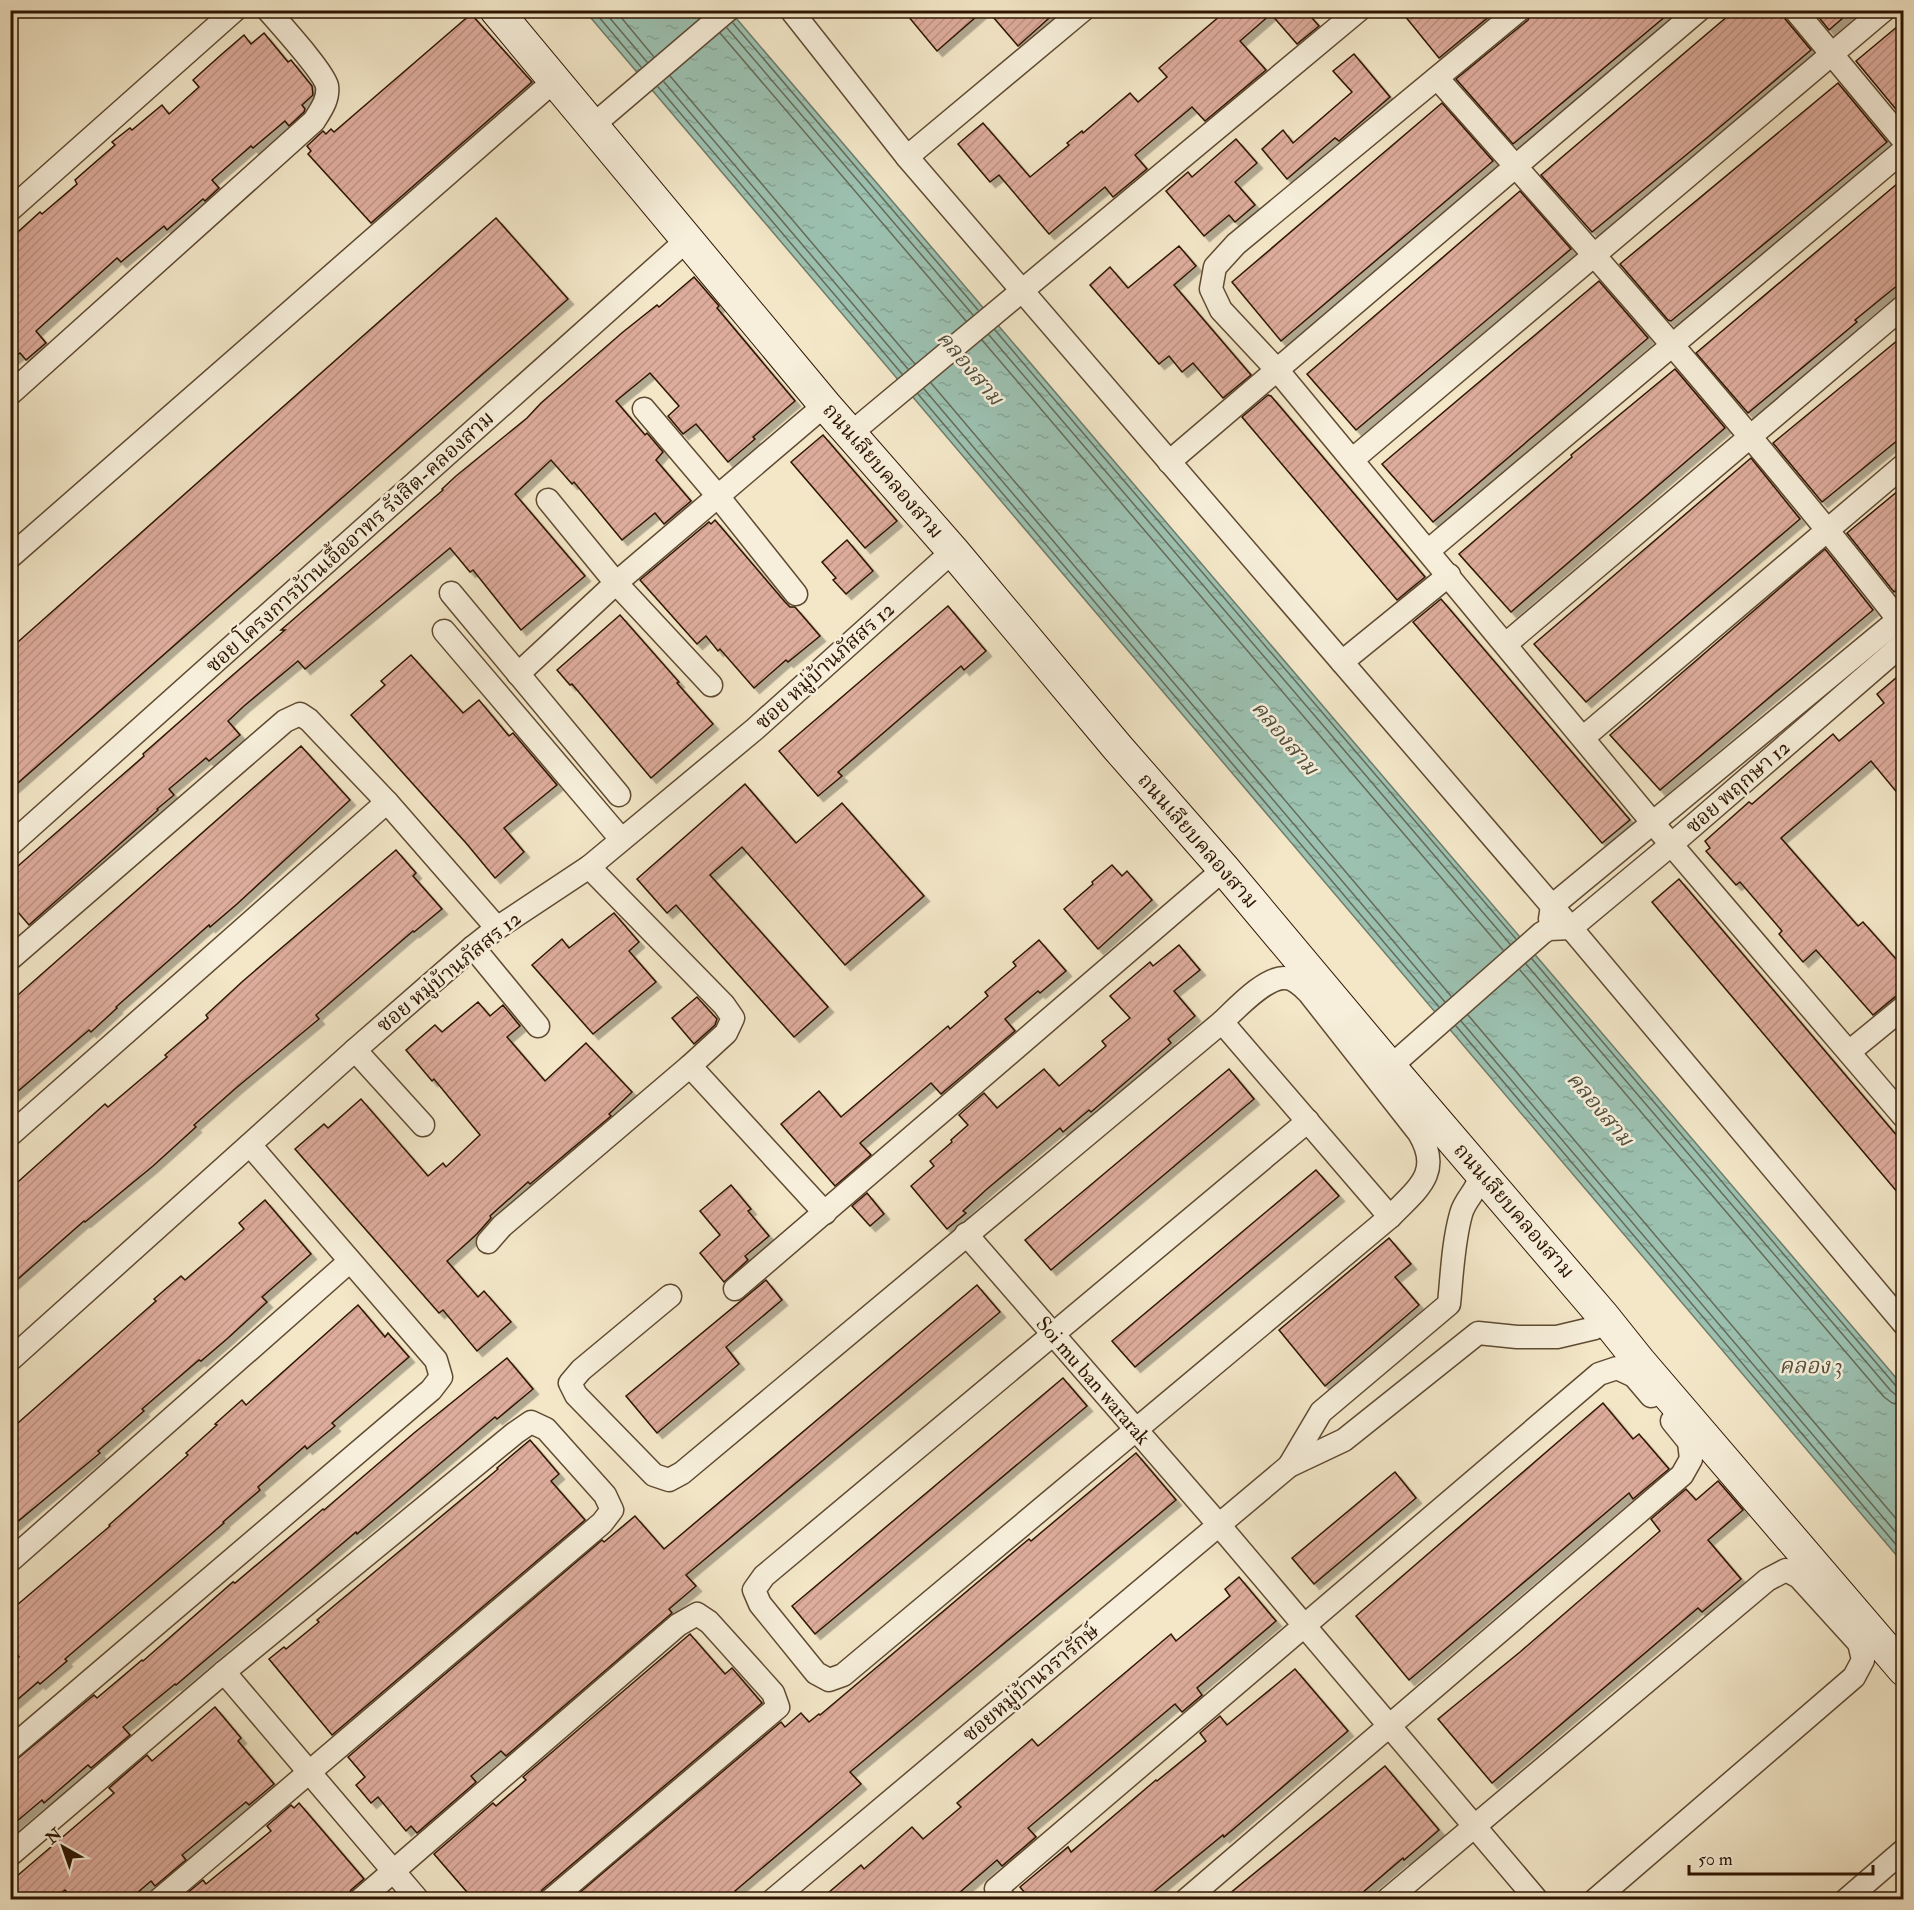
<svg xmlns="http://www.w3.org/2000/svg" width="1914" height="1910" font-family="'IM FELL Double Pica','Noto Serif Thai',serif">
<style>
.water{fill:url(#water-ripples);stroke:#707c6a;stroke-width:1.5}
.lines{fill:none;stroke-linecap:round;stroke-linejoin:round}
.shore{stroke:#656b58;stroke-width:1.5}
.building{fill:url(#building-hatch);stroke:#2e1500;stroke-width:1.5;filter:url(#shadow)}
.street-casing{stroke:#5f4a32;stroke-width:25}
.secondary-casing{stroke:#2e1500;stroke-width:34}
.street{stroke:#f7efdb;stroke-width:22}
.secondary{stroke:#f7efdb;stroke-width:32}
.labels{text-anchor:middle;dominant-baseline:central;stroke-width:5;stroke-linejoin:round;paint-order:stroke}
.street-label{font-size:21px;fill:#2e1500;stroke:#f7efdb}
.water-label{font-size:22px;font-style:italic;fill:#54513e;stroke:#f7efdb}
</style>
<defs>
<pattern id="water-ripples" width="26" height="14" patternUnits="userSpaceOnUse" patternTransform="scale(1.5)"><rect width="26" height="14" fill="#9cc1b1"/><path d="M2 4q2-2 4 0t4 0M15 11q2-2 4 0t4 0" fill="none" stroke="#87a596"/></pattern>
<pattern id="building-hatch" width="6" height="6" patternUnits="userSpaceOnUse" patternTransform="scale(1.5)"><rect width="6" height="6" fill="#deac9c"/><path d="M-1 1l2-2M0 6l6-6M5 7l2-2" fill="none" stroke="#bf9385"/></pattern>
<filter id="shadow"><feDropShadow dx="5.5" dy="5.5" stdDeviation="0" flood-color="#0004"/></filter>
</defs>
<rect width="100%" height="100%" fill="#f3e7c8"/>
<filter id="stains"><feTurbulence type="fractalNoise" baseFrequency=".00333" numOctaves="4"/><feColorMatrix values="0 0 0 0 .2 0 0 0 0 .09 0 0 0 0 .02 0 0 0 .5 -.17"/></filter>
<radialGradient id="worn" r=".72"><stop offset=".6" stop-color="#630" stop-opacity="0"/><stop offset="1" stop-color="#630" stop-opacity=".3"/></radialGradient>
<path class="water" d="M 585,11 L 730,11 L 1903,1386 L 1903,1563 Z"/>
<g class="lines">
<g class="shore">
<path d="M 593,10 L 641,67"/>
<path d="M 603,10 L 647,62"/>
<path d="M 615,10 L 654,57"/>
<path d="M 733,23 L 978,310"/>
<path d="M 727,28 L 973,315"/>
<path d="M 720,33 L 966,321"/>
<path d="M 670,76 L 915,364"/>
<path d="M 664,82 L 908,369"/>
<path d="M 658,87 L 902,374"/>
<path d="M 995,330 L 1516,939"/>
<path d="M 989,335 L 1510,944"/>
<path d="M 982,340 L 1503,950"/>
<path d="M 931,383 L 1451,996"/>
<path d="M 924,389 L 1445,1002"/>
<path d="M 918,394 L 1439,1007"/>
<path d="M 1532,959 L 1896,1386 L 1904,1389"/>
<path d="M 1526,964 L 1891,1391 L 1896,1395 L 1904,1397"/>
<path d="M 1520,970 L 1884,1397 L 1892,1403 L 1904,1406"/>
<path d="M 1468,1015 L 1904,1528"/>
<path d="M 1461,1021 L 1904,1542"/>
<path d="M 1456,1026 L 1904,1554"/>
</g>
</g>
<g class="building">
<path d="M 903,10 L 984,10 L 937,51 Z"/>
<path d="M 987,10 L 1058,10 L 1018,46 Z"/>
<path d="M 1227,10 L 1305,10 L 1319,26 L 1297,44 L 1271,14 L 1240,41 L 1266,70 L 1205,121 L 1192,107 L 1135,155 L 1147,169 L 1113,197 L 1105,187 L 1049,234 L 999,175 L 990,182 L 958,144 L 983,123 L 1030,177 L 1069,145 L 1067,143 L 1082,131 L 1083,133 L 1130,93 L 1138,102 L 1167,77 L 1159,68 Z"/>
<path d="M 1400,10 L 1497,10 L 1439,58 Z"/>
<path d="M 1532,10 L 1673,10 L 1513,144 L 1456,79 L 1528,20 Z"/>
<path d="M 1735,10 L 1782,10 L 1785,19 L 1811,50 L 1708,137 L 1592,232 L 1541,175 Z"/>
<path d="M 1813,10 L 1852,10 L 1829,30 Z"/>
<path d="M 471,14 L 532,82 L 371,223 L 308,154 L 311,151 L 307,146 L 323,131 L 326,134 L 331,129 L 334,132 Z"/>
<path d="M 1904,21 L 1904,119 L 1856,61 Z"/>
<path d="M 264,33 L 288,62 L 291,60 L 312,86 L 313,95 L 302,105 L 305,109 L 304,112 L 289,126 L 285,121 L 253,148 L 251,146 L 212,180 L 219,188 L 205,201 L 203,199 L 167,230 L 164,226 L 121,262 L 117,258 L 36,331 L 46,343 L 26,360 L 20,353 L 10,361 L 10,239 L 40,212 L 42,214 L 77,184 L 75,180 L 115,145 L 112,142 L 130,128 L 132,130 L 162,105 L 169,114 L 199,87 L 193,80 L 222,54 L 244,35 L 251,44 Z"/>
<path d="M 1354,54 L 1390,97 L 1339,141 L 1335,138 L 1287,179 L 1262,149 L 1283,130 L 1293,143 L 1352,92 L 1333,71 Z"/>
<path d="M 1838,83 L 1887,142 L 1671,321 L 1668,320 L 1620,264 Z"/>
<path d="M 1442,103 L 1493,161 L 1281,341 L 1232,282 Z"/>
<path d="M 1236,139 L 1257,163 L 1235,182 L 1255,205 L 1235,222 L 1229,215 L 1204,236 L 1166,191 L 1188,172 L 1192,177 Z"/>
<path d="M 1904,178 L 1904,280 L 1855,320 L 1857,322 L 1748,413 L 1696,353 Z"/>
<path d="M 1520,191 L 1571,249 L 1356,430 L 1307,374 Z"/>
<path d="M 496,218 L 568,299 L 10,790 L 10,649 Z"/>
<path d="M 1179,246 L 1196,266 L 1174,285 L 1251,375 L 1223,398 L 1193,363 L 1182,372 L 1169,356 L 1159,364 L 1090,285 L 1110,267 L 1128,288 Z"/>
<path d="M 694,277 L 719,306 L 717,308 L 795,401 L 753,437 L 755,439 L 728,462 L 696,424 L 683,434 L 668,416 L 679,406 L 650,373 L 616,401 L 645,435 L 647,433 L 663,452 L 656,460 L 691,501 L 664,524 L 655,513 L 622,540 L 574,482 L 572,484 L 551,460 L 515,494 L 585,576 L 521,630 L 473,570 L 470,572 L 450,548 L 305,669 L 298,661 L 244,706 L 228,721 L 240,735 L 209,761 L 206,758 L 169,789 L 174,795 L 157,809 L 158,810 L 29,925 L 10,903 L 10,873 L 144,756 L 143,754 L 227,680 L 285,630 L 281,630 L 443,490 L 442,489 L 456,476 L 527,418 L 541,403 L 623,332 L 657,305 L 659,307 Z"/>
<path d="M 1599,281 L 1648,338 L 1433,522 L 1382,464 Z"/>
<path d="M 1904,335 L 1904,435 L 1822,502 L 1773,443 Z"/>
<path d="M 1675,369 L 1725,428 L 1511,612 L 1459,554 L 1572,457 L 1571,455 Z"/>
<path d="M 1268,395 L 1271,396 L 1425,577 L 1397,600 L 1242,417 Z"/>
<path d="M 823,435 L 897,521 L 865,548 L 791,462 Z"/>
<path d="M 1751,458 L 1800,519 L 1586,702 L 1534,644 Z"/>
<path d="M 1904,486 L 1904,584 L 1894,592 L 1847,533 Z"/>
<path d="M 715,520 L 785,602 L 790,607 L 795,607 L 820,636 L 788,662 L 786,660 L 754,688 L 720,649 L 718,651 L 706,636 L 697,644 L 640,580 L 709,522 L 711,524 Z"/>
<path d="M 847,540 L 873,571 L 846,594 L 833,580 L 836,578 L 822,562 Z"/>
<path d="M 1825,549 L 1873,610 L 1660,790 L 1610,735 Z"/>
<path d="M 1441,599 L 1630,820 L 1602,843 L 1413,622 Z"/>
<path d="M 948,606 L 986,651 L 964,670 L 961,666 L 838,772 L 842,776 L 818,796 L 779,751 Z"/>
<path d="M 620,615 L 679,682 L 677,683 L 713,724 L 651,778 L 572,684 L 570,685 L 557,670 Z"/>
<path d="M 411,655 L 463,713 L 479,700 L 509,736 L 513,733 L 557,785 L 504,828 L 524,852 L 495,878 L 466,843 L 351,715 L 385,685 L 381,681 Z"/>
<path d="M 1904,671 L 1904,801 L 1871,761 L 1781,838 L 1858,926 L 1863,922 L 1904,968 L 1904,993 L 1895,997 L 1873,1015 L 1816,950 L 1803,962 L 1779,934 L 1782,931 L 1740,882 L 1736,885 L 1706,851 L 1710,848 L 1705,841 L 1749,802 L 1752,804 L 1833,734 L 1839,741 L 1884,703 L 1877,694 Z"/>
<path d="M 301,746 L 350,800 L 237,904 L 210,927 L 209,925 L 116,1007 L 117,1008 L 91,1032 L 89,1030 L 10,1098 L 10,1002 Z"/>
<path d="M 745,784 L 796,843 L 842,803 L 924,896 L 845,965 L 742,847 L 710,875 L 828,1007 L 794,1037 L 676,905 L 667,913 L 637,879 Z"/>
<path d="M 396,850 L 416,873 L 413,876 L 442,909 L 414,932 L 413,931 L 316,1015 L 319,1019 L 236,1088 L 194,1125 L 196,1127 L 153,1166 L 85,1222 L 84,1221 L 10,1286 L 10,1189 L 105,1104 L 108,1107 L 167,1057 L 165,1055 L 208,1018 L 206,1015 L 243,981 Z"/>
<path d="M 1112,865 L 1122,876 L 1127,871 L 1152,900 L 1098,949 L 1064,909 L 1093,884 L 1092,882 Z"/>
<path d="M 1679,879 L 1904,1144 L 1904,1200 L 1652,902 Z"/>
<path d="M 614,913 L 639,942 L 629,951 L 656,982 L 593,1034 L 532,965 L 562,939 L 569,948 Z"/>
<path d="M 1039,940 L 1066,971 L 1040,993 L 1038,991 L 1005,1019 L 1015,1031 L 941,1094 L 931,1083 L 860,1143 L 871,1155 L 835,1186 L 781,1124 L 819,1091 L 841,1117 L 948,1026 L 950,1029 L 988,996 L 985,992 L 1016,966 L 1013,962 Z"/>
<path d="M 1179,945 L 1200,970 L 1174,991 L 1195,1016 L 1168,1039 L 1171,1043 L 1091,1112 L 1089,1110 L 1063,1132 L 1060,1128 L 987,1189 L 963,1211 L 966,1213 L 947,1229 L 911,1186 L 934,1166 L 930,1161 L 952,1142 L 951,1140 L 968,1125 L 959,1115 L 984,1093 L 997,1108 L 1044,1069 L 1059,1086 L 1106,1046 L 1102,1041 L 1130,1018 L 1110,996 L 1150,962 L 1153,966 Z"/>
<path d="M 697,997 L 717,1019 L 715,1025 L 694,1044 L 672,1018 Z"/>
<path d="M 478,1002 L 490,1016 L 503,1005 L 520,1026 L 507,1037 L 545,1081 L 586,1043 L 632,1092 L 609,1114 L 611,1116 L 530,1184 L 528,1182 L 490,1216 L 491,1218 L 477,1234 L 447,1261 L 478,1297 L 484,1291 L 511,1322 L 477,1351 L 443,1310 L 439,1313 L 295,1149 L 324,1124 L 328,1128 L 361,1099 L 428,1176 L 443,1163 L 446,1167 L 480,1135 L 434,1079 L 432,1081 L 406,1050 L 435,1025 L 442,1032 Z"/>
<path d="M 1229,1069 L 1254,1099 L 1051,1270 L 1025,1240 Z"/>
<path d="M 1316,1170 L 1339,1196 L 1135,1367 L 1112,1341 Z"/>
<path d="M 731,1185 L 751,1209 L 748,1211 L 769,1236 L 745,1256 L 748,1260 L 724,1282 L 700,1253 L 720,1235 L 700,1211 Z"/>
<path d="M 867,1193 L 884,1214 L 870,1226 L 852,1206 Z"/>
<path d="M 265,1200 L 311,1254 L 262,1297 L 267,1302 L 228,1338 L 201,1361 L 199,1360 L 142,1409 L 144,1411 L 98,1451 L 100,1453 L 10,1528 L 10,1430 L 156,1301 L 154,1299 L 181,1276 L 185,1280 L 244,1229 L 239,1223 Z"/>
<path d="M 1389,1238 L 1411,1264 L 1395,1277 L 1419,1305 L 1325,1386 L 1279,1330 Z"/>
<path d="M 766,1280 L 782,1300 L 726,1347 L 739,1364 L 657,1433 L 626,1396 Z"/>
<path d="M 977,1285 L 1000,1312 L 686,1575 L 696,1586 L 669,1609 L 672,1613 L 506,1756 L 501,1751 L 471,1776 L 476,1782 L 417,1833 L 411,1826 L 406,1831 L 378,1797 L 371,1803 L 356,1785 L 365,1777 L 348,1757 L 602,1540 L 604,1542 L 635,1516 L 664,1549 Z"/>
<path d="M 358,1305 L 385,1337 L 388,1333 L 409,1357 L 332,1423 L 335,1426 L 307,1449 L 305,1446 L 258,1487 L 260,1490 L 223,1522 L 224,1523 L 65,1659 L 67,1661 L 40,1684 L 38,1682 L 10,1706 L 10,1664 L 19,1657 L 10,1646 L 10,1611 L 110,1526 L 109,1525 L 188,1455 L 186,1453 L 217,1425 L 215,1424 L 242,1400 L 246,1405 Z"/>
<path d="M 507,1358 L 533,1389 L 497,1419 L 495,1417 L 357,1534 L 356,1532 L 176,1685 L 175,1684 L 123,1727 L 130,1735 L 91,1768 L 88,1765 L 44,1803 L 42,1800 L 10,1827 L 10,1765 L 94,1695 L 97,1698 L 142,1660 L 143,1661 L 233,1582 L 235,1583 L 323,1509 L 324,1510 L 414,1433 Z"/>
<path d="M 1063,1378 L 1087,1406 L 815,1634 L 792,1606 Z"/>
<path d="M 1603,1403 L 1633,1439 L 1639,1434 L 1669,1469 L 1633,1499 L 1629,1493 L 1409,1680 L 1356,1616 Z"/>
<path d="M 530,1440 L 559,1474 L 551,1481 L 585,1520 L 332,1735 L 269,1659 L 284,1647 L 286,1649 L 319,1622 L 317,1620 L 498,1469 L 497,1468 Z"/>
<path d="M 1136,1453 L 1176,1500 L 850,1772 L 861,1784 L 735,1891 L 742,1899 L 572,1899 L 781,1722 L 785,1727 L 801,1713 L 809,1722 L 819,1714 L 820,1715 L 1029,1539 L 1031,1541 Z"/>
<path d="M 1395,1472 L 1416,1498 L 1314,1584 L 1292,1558 Z"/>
<path d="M 1718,1481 L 1743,1510 L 1708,1540 L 1741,1579 L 1702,1612 L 1698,1608 L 1492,1783 L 1438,1719 L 1520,1652 L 1660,1531 L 1651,1519 L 1686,1489 L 1696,1500 Z"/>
<path d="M 1239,1577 L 1276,1621 L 1197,1688 L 1202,1695 L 1182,1712 L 1175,1704 L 1028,1828 L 1036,1837 L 1002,1866 L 997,1860 L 952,1899 L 821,1899 L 861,1865 L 864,1869 L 912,1827 L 923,1839 L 961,1807 L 957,1803 L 1032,1739 L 1038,1746 L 1171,1634 L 1176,1641 L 1230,1596 L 1225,1589 Z"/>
<path d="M 690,1634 L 725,1674 L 732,1668 L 762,1703 L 542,1890 L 538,1899 L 473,1899 L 434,1854 L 493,1803 L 496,1806 L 526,1780 L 523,1777 Z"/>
<path d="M 1295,1669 L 1348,1731 L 1224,1837 L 1223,1835 L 1145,1899 L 1030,1899 L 1020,1887 L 1068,1847 L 1071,1852 L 1156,1780 L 1157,1781 L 1206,1741 L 1200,1733 L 1220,1716 L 1227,1725 Z"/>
<path d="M 215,1707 L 241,1738 L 238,1741 L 274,1784 L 249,1805 L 246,1802 L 182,1855 L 186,1860 L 155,1886 L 151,1881 L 130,1899 L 73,1899 L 65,1890 L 54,1899 L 10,1899 L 10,1882 L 114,1793 L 109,1788 L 147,1755 L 152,1761 Z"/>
<path d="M 1385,1766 L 1439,1830 L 1404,1860 L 1403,1858 L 1355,1899 L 1223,1899 Z"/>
<path d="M 299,1803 L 364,1879 L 351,1890 L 347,1899 L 180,1899 L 203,1880 L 206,1884 L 217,1875 L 271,1831 L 267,1826 L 291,1805 L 294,1808 Z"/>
</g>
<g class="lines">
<g class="street-casing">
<g id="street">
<path d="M 791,10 L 907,157 L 1571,928 L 1904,1324"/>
<path d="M 1519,10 L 1236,244 L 1215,267 L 1211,289 L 1221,310 L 1278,371 L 1652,822 L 1904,1117"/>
<path d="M 1795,10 L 1904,141"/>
<path d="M 1437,78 C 1595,255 1752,432 1898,619"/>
<path d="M 591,127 L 728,10"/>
<path d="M 907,157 L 1083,10"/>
<path d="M 10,210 L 235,10"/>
<path d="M 10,394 L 314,121 C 321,110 329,99 327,86 C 324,72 280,24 268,10"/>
<path d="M 644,409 L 717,495 L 796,594"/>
<path d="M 850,434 L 1359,10"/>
<path d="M 1352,460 L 1884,10"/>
<path d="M 1169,462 L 1699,10"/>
<path d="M 548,500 L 616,583 L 711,685"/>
<path d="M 1428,551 L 1904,150"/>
<path d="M 10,557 L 554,81"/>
<path d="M 451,593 L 619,795"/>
<path d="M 444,631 L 621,839"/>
<path d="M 1506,644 L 1904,306"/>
<path d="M 1342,662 L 1449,575"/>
<path d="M 518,674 L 616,583 L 825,405"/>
<path d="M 1584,737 L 1904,465"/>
<path d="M 10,845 L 688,239"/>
<path d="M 1550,919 L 1552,906 L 1904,615"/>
<path d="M 473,947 L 538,1026"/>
<path d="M 10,959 L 285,721 L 300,714 L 309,720 L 387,802 L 497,928"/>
<path d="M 1222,1022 L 1390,1217"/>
<path d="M 355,1050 L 423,1125"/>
<path d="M 1849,1052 L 1904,1007"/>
<path d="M 690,1066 L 825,1213"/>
<path d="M 1390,1067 L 1542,933 L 1549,929 L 1571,928 L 1672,844 L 1904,643"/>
<path d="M 10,1135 L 387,802"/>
<path id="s1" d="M 966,1234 L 1219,1525 L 1537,1900"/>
<path d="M 488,1242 L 502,1226 L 690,1066 L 726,1033 L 733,1018 L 724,1005 L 589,867"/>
<path d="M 735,1289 L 1224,869"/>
<path d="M 670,1296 L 581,1370 L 570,1383 L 576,1395 L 654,1475 L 669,1480 L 682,1473 L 1222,1022 C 1236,1009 1265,977 1285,978 C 1295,978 1302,986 1309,993 L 1419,1133 C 1443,1173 1417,1189 1390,1217 L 843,1675 L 829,1680 L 816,1673 L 760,1604 L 754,1590 L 764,1576 L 1308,1121"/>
<path d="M 10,1360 L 355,1050 L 473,947 L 497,928 L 589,867 L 755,729 L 953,551"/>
<path d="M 1289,1466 L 1321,1412 L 1449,1304 C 1452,1274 1453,1243 1461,1214 C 1465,1198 1480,1189 1481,1172"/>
<path d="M 10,1561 L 350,1261"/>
<path d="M 224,1672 L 418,1900"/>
<path d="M 10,1749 L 431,1390 L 441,1377 L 436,1360 L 250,1145"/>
<path d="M 10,1855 L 224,1672 L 515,1433 L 531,1422 L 546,1429 L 605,1495 L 612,1510 L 602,1523 L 159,1900"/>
<path d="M 360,1900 L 678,1625 L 697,1614 L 709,1622 L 773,1693 L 778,1707 L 551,1900"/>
<path d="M 773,1900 L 1289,1466 L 1344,1440 L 1478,1333 L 1517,1337 L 1557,1337 L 1595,1328 L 1604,1317"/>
<path d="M 1005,1900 L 996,1889 L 1599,1374 L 1617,1368 L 1634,1376 L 1651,1396"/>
<path d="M 1186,1900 L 1682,1475 L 1691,1459 L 1689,1442 L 1672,1421"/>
<path d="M 1387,1900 L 1767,1580 L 1786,1570 L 1799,1577 L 1859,1643 L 1863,1660 L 1854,1677 L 1595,1900"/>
<path d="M 1846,1900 L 1904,1850"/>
</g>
</g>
<g class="secondary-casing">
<path id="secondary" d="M 496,10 L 825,405 L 953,551 L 1118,748 L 1224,869 L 1390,1067 L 1604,1317 L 1640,1362 L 1904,1670"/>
</g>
<use href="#street" class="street"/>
<use href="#secondary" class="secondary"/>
</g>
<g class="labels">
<g class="street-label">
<text transform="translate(883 471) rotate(49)">ถนนเลียบคลองสาม</text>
<text transform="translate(350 542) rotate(-42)">ซอย โครงการบ้านเอื้ออาทร รังสิต-คลองสาม</text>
<text transform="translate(825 666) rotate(-42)">ซอย หมู่บ้านภัสสร 12</text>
<text transform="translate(1738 787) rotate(-41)">ซอย พฤกษา 12</text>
<text transform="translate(1198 841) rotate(49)">ถนนเลียบคลองสาม</text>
<text transform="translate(449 972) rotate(-39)">ซอย หมู่บ้านภัสสร 12</text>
<text transform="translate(1514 1211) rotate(49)">ถนนเลียบคลองสาม</text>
<text stroke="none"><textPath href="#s1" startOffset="194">Soi mu ban wararak</textPath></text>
<text transform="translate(1031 1683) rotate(-40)">ซอยหมู่บ้านวรารักษ์</text>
</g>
<g class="water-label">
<text transform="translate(970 368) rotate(50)">คลองสาม</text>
<text transform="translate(1285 738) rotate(50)">คลองสาม</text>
<text transform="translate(1600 1109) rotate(50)">คลองสาม</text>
<text x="1811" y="1366">คลอง 3</text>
</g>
</g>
<rect width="1914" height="1910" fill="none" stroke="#f3e7c8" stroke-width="36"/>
<rect x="12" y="12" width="1890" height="1886" fill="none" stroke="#2e1500" stroke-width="3"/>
<rect x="18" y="18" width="1878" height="1874" fill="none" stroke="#2e1500" stroke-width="1.5"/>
<g transform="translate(63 1847) rotate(320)" stroke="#f7efdb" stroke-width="4.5" paint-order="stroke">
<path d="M0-4.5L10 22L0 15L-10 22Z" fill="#2e1500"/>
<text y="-9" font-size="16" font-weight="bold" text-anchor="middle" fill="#2e1500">N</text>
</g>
<path d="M1689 1865v9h184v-9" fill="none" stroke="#2e1500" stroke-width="3"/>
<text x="1698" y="1865" font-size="18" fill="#2e1500" stroke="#f7efdb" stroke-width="4.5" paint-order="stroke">50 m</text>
<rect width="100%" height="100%" filter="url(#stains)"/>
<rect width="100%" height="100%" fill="url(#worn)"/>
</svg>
